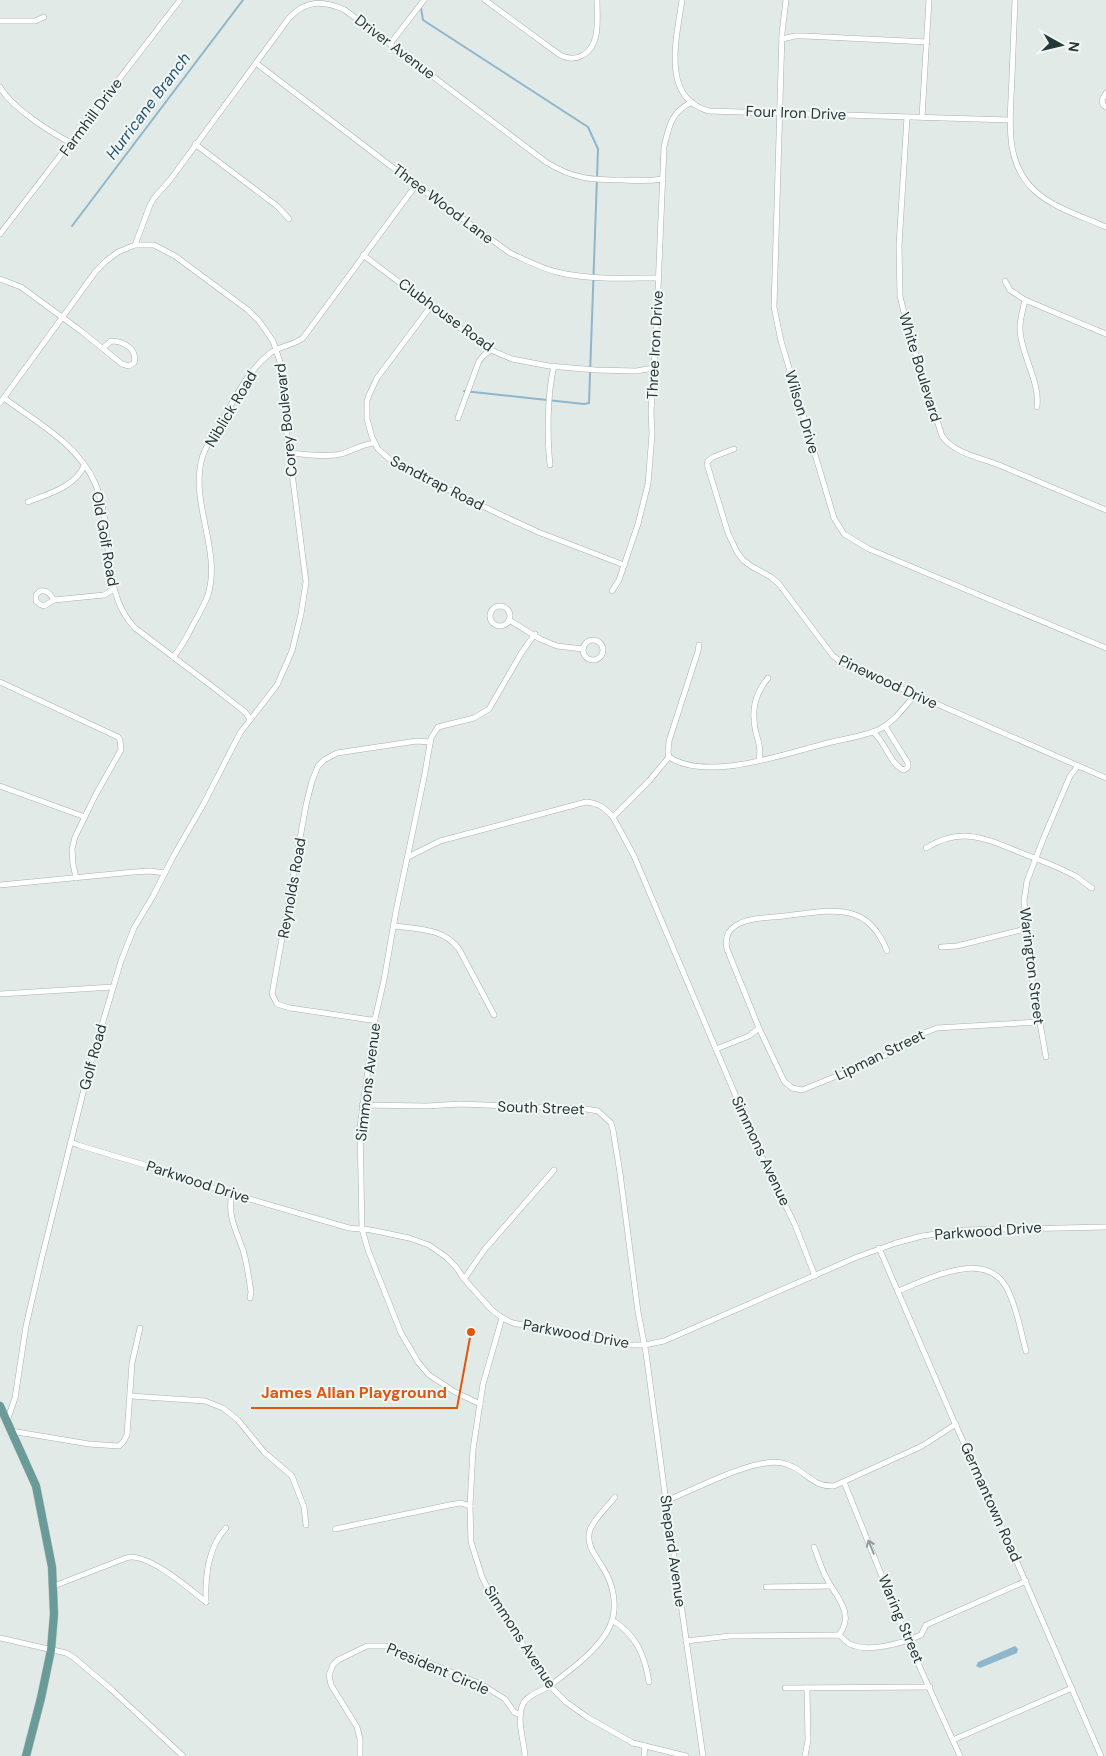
<svg xmlns="http://www.w3.org/2000/svg" width="1106" height="1756" font-family="'DM Sans',sans-serif">
<style>
.water{fill:#8fb6ca}
.lines{fill:none;stroke-linecap:round;stroke-linejoin:round}
.stream{stroke:#8fb6ca;stroke-width:2}
.street-casing{stroke:#a5b1b0;stroke-width:6}
.primary-casing{stroke:#bdc4c3;stroke-width:9}
.street{stroke:#fff;stroke-width:5}
.primary{stroke:#6b9b98;stroke-width:8}
.oneway{stroke:#929c9c}
.labels{text-anchor:middle;dominant-baseline:central;stroke-width:4;stroke-linejoin:round;paint-order:stroke}
.street-label{font-size:15px;fill:#243938;stroke:#f2f7f6}
.water-label{font-size:16px;font-style:italic;fill:#24556f;stroke:#f2f7f6}
.leader{fill:none;stroke:#de570e;stroke-width:2}
.callout-dot{fill:#de570e;stroke:#f2f7f6;stroke-width:2}
.callout-label{font-size:16px;text-anchor:middle;font-weight:bold;fill:#de570e;stroke:#f2f7f6;stroke-width:4;stroke-linejoin:round;paint-order:stroke}
</style>
<rect width="100%" height="100%" fill="#e2eae8"/>
<path class="water" d="M 1015,1646 L 1018,1649 L 1017,1653 L 980,1668 L 976,1666 L 978,1662 Z"/>
<g class="lines">
<g class="stream">
<path d="M 421,8 L 423,20 L 588,127 L 598,149 L 589,403 L 584,404 L 464,391"/>
<path d="M 72,226 L 243,0"/>
</g>
<g class="street-casing">
<g id="street">
<path d="M 485,0 L 560,55 C 568,59 575,60 583,55 C 601,45 597,18 597,0"/>
<path d="M 682,0 C 677,36 660,99 709,111 L 1010,120"/>
<path d="M 786,0 L 782,33 L 774,307 L 781,341 L 834,518 L 844,534 L 869,549 L 1106,648"/>
<path d="M 1015,0 C 1014,25 1013,51 1012,76 C 1011,115 1002,161 1035,191 C 1055,209 1082,216 1106,227"/>
<path d="M 0,21 L 35,21 L 44,17"/>
<path d="M 782,39 L 795,36 L 805,36 L 927,42"/>
<path d="M 390,44 L 424,0"/>
<path d="M 256,63 L 409,180 L 510,253 C 526,260 540,268 557,272 C 587,280 627,278 658,278"/>
<path d="M 0,87 C 12,108 50,132 71,143"/>
<path d="M 1106,93 L 1102,100 L 1103,105 L 1106,107"/>
<path d="M 907,117 L 899,245 L 900,296 L 909,333 L 942,436 C 955,454 979,457 999,465 C 1035,480 1070,495 1106,510"/>
<path d="M 922,117 L 929,0"/>
<path d="M 195,144 L 277,206 L 289,219"/>
<path d="M 0,234 L 180,0"/>
<path d="M 135,245 L 150,205 L 154,198 L 170,180 L 289,18 C 306,0 322,0 345,10 L 546,162 C 573,179 592,180 624,180 C 637,181 649,181 663,179"/>
<path d="M 363,255 L 472,337 L 491,350 L 512,359 L 549,366 L 596,370 L 636,371 L 654,368"/>
<path d="M 0,279 L 21,287 L 81,331 L 122,364 L 129,366 L 134,363 C 138,349 123,341 111,341 L 103,348"/>
<path d="M 1005,281 L 1010,290 L 1025,300 L 1106,334"/>
<path d="M 1025,300 C 1023,310 1019,321 1020,331 C 1022,357 1040,381 1037,407"/>
<path d="M 431,306 L 377,378 L 369,395 L 367,401 L 367,419 L 372,437 L 378,449 L 394,463 L 499,514 L 538,532 L 624,565"/>
<path d="M 4,398 C 36,422 78,444 95,483 C 115,528 99,591 135,628 L 217,690 L 245,712 L 250,719"/>
<path d="M 0,403 L 96,271 L 106,261 L 118,252 L 135,245 L 154,245 L 175,256 L 248,310 L 259,321 L 273,341 L 281,365 L 284,411 L 306,582 L 301,614 L 292,651 L 277,685 L 240,733 L 204,803 L 173,857 L 153,896 L 134,928 L 121,961 L 90,1065 L 41,1261 L 26,1326 L 15,1398 L 7,1421"/>
<path d="M 458,418 L 479,361 L 484,355 L 491,350"/>
<path d="M 734,449 L 713,457 L 708,461 L 707,464 L 728,533 L 737,552 L 743,560 L 751,566 L 771,577 L 779,584 L 833,656 L 841,662 L 1106,778"/>
<path d="M 289,453 C 306,454 324,458 341,454 C 352,451 362,444 375,443"/>
<path d="M 550,465 C 547,436 547,395 554,366"/>
<path d="M 28,502 C 48,494 75,487 84,466"/>
<path d="M 612,591 L 619,580 L 638,524 L 648,484 L 652,434 L 651,411 L 656,336 L 664,147 C 669,126 671,112 692,102"/>
<path d="M 54,600 L 44,606 L 41,605 L 36,601 L 36,595 L 40,591 C 48,590 50,594 54,600 L 104,595 L 114,589"/>
<circle cx="500" cy="616" r="10"/>
<path d="M 509,620 L 540,639 L 557,646 L 583,649"/>
<circle cx="593" cy="650" r="10"/>
<path d="M 173,657 C 181,649 187,636 193,625 C 198,616 204,605 208,595 C 222,549 188,501 203,455 C 206,446 213,437 218,429 C 232,403 246,373 269,354 C 279,346 292,346 303,338 L 416,185"/>
<path d="M 0,682 L 118,737 L 120,740 L 121,750 L 96,794 L 75,837 L 72,849 L 73,864 L 76,878"/>
<path d="M 873,732 C 885,741 891,766 904,770 L 908,767 L 908,763 L 885,726"/>
<path d="M 669,757 C 707,782 784,754 824,744 C 842,739 863,737 880,729 C 895,721 904,707 915,695"/>
<path d="M 759,760 C 761,750 759,743 756,733 C 751,712 754,695 768,678"/>
<path d="M 0,786 L 85,817"/>
<path d="M 613,817 L 649,781 L 669,757 L 668,752 L 669,741 L 698,651 L 699,645"/>
<path d="M 926,848 C 964,825 988,840 1024,854 C 1042,861 1061,868 1077,877 C 1082,881 1087,885 1092,888"/>
<path d="M 408,857 L 440,841 L 586,802 C 598,803 605,808 613,817 L 634,856 L 760,1153 L 795,1225 L 815,1276"/>
<path d="M 0,885 L 134,872 L 150,871 L 165,873"/>
<path d="M 394,926 C 418,929 443,928 459,949 L 494,1015"/>
<path d="M 941,947 L 957,946 L 1025,929"/>
<path d="M 0,994 L 113,987"/>
<path d="M 375,1019 L 371,1020 L 290,1008 L 277,1004 L 272,994 L 306,805 L 312,781 L 318,766 L 324,760 L 337,753 L 417,741 L 430,742"/>
<path d="M 759,1028 L 784,1081 L 792,1088 L 802,1090 L 869,1063 L 891,1053 L 916,1036 L 937,1028 L 1039,1022"/>
<path d="M 716,1049 L 749,1036 L 759,1028 L 727,949 C 725,939 727,931 735,926 C 748,917 769,918 784,916 C 829,911 867,899 887,951"/>
<path d="M 1046,1057 L 1029,961 L 1024,901 L 1027,881 L 1044,837 L 1070,776 L 1078,766"/>
<path d="M 362,1105 L 427,1106 L 460,1104 L 586,1109 L 598,1111 L 611,1123 L 613,1130 L 620,1173 L 638,1312 L 646,1353 L 665,1494 L 703,1756"/>
<path d="M 71,1142 L 78,1145 L 148,1166 L 232,1194 L 349,1228 L 371,1230 L 409,1238 L 429,1245 L 446,1257 L 456,1267 L 464,1279 L 490,1308 C 497,1315 503,1319 513,1323 L 625,1345 L 645,1345 L 664,1341 L 857,1257 L 896,1243 L 922,1236 L 965,1230 L 1106,1227"/>
<path d="M 232,1194 C 227,1215 236,1230 243,1250 C 247,1263 249,1279 251,1292 L 250,1298"/>
<path d="M 879,1248 L 953,1419 L 1000,1523 L 1101,1756"/>
<path d="M 464,1279 L 485,1249 L 554,1170"/>
<path d="M 898,1291 C 932,1278 991,1245 1010,1295 C 1018,1313 1021,1333 1026,1351"/>
<path d="M 502,1318 L 483,1384 L 473,1449 L 470,1506 L 471,1542 L 482,1577 L 493,1599 L 508,1619 L 533,1662 L 549,1685 L 566,1702 L 587,1717 L 633,1743 L 686,1756"/>
<path d="M 131,1396 L 205,1401 L 223,1408 L 238,1420 L 264,1452 L 292,1476 L 304,1507 L 306,1525"/>
<path d="M 480,1404 L 455,1392 L 429,1375 L 418,1362 L 401,1333 L 368,1250 L 362,1229 L 360,1127 L 375,1019 L 384,980 L 396,911 L 424,778 L 431,738 L 438,727 L 474,718 L 489,709 L 522,652 L 535,634"/>
<path d="M 11,1431 L 89,1444 L 119,1446 L 123,1442 L 127,1435 L 132,1363 L 140,1328"/>
<path d="M 844,1482 L 908,1641 L 960,1756"/>
<path d="M 666,1501 C 694,1490 759,1454 786,1464 C 806,1470 811,1487 834,1486 L 922,1446 L 956,1424"/>
<path d="M 335,1529 L 449,1505 L 461,1503 L 470,1506"/>
<path d="M 814,1547 C 818,1557 821,1568 826,1577 C 835,1596 856,1613 839,1635"/>
<path d="M 54,1586 L 126,1558 C 146,1551 190,1589 206,1602"/>
<path d="M 766,1587 L 831,1586"/>
<path d="M 206,1602 C 205,1577 208,1547 226,1528"/>
<path d="M 612,1620 C 636,1634 645,1656 649,1682"/>
<path d="M 0,1638 L 66,1653 L 73,1657 L 112,1690 L 183,1756"/>
<path d="M 686,1641 L 730,1636 L 839,1635 C 842,1637 845,1641 848,1643 C 866,1654 903,1643 921,1635 L 926,1625 L 1026,1581"/>
<path d="M 785,1688 L 930,1687"/>
<path d="M 953,1740 L 1072,1688"/>
<path d="M 360,1756 L 360,1739 L 357,1727 L 331,1685 L 329,1675 L 333,1665 L 338,1660 L 367,1646 L 387,1646 L 481,1684 L 505,1699 L 514,1712 L 520,1715"/>
<path d="M 525,1756 C 524,1740 516,1719 523,1704 C 526,1696 541,1691 548,1687 C 568,1672 600,1649 610,1626 C 618,1608 614,1585 603,1568 C 597,1557 585,1545 590,1530 C 593,1520 609,1505 615,1497"/>
<path d="M 644,1756 L 645,1746"/>
<path d="M 805,1756 L 808,1740 L 807,1688"/>
</g>
</g>
<g class="primary-casing">
<path id="primary" d="M 0,1406 L 36,1486 L 52,1567 L 54,1614 L 51,1650 L 41,1698 L 26,1756"/>
</g>
<use href="#street" class="street"/>
<use href="#primary" class="primary"/>
</g>
<defs><path id="oneway-shaft" d="M-6 0H5M1.5-3L5.5 0L1.5 3" fill="none" stroke-width="1.6" stroke-linecap="round" stroke-linejoin="round" transform="scale(1.25)"/></defs>
<use class="oneway" href="#oneway-shaft" transform="translate(871 1547) rotate(-112)"/>
<g class="labels">
<g class="street-label">
<text transform="translate(395 47) rotate(37)">Driver Avenue</text>
<text transform="translate(796 113) rotate(2)">Four Iron Drive</text>
<text transform="translate(91 117) rotate(-53)">Farmhill Drive</text>
<text transform="translate(443 204) rotate(37)">Three Wood Lane</text>
<text transform="translate(446 315) rotate(36)">Clubhouse Road</text>
<text transform="translate(655 345) rotate(-87)">Three Iron Drive</text>
<text transform="translate(920 367) rotate(73)">White Boulevard</text>
<text transform="translate(231 409) rotate(-59)">Niblick Road</text>
<text transform="translate(802 412) rotate(73)">Wilson Drive</text>
<text transform="translate(286 420) rotate(-96)">Corey Boulevard</text>
<text transform="translate(437 483) rotate(27)">Sandtrap Road</text>
<text transform="translate(105 539) rotate(80)">Old Golf Road</text>
<text transform="translate(888 682) rotate(25)">Pinewood Drive</text>
<text transform="translate(292 888) rotate(-80)">Reynolds Road</text>
<text transform="translate(1032 966) rotate(83)">Warington Street</text>
<text transform="translate(880 1055) rotate(-26)">Lipman Street</text>
<text transform="translate(93 1057) rotate(-75)">Golf Road</text>
<text transform="translate(368 1082) rotate(-83)">Simmons Avenue</text>
<text transform="translate(541 1108) rotate(2)">South Street</text>
<text transform="translate(761 1151) rotate(65)">Simmons Avenue</text>
<text transform="translate(198 1182) rotate(18)">Parkwood Drive</text>
<text transform="translate(988 1231) rotate(-4)">Parkwood Drive</text>
<text transform="translate(576 1334) rotate(10)">Parkwood Drive</text>
<text transform="translate(991 1502) rotate(66)">Germantown Road</text>
<text transform="translate(673 1551) rotate(82)">Shepard Avenue</text>
<text transform="translate(901 1619) rotate(67)">Waring Street</text>
<text transform="translate(520 1637) rotate(57)">Simmons Avenue</text>
<text transform="translate(438 1669) rotate(23)">President Circle</text>
</g>
<g class="water-label">
<text transform="translate(148 106) rotate(-53)">Hurricane Branch</text>
</g>
</g>
<path class="leader" d="M471 1332L457 1408H251"/>
<circle class="callout-dot" cx="471" cy="1332" r="5"/>
<g class="callout-label">
<text x="354" y="1398">James Allan Playground</text>
</g>
<g transform="translate(1061 45) rotate(98)" stroke="#f2f7f6" stroke-width="4" paint-order="stroke">
<path d="M0-4L9 19L0 12L-9 19Z" fill="#243938"/>
<text y="-8" font-size="14" font-weight="bold" text-anchor="middle" fill="#243938">N</text>
</g>
</svg>
